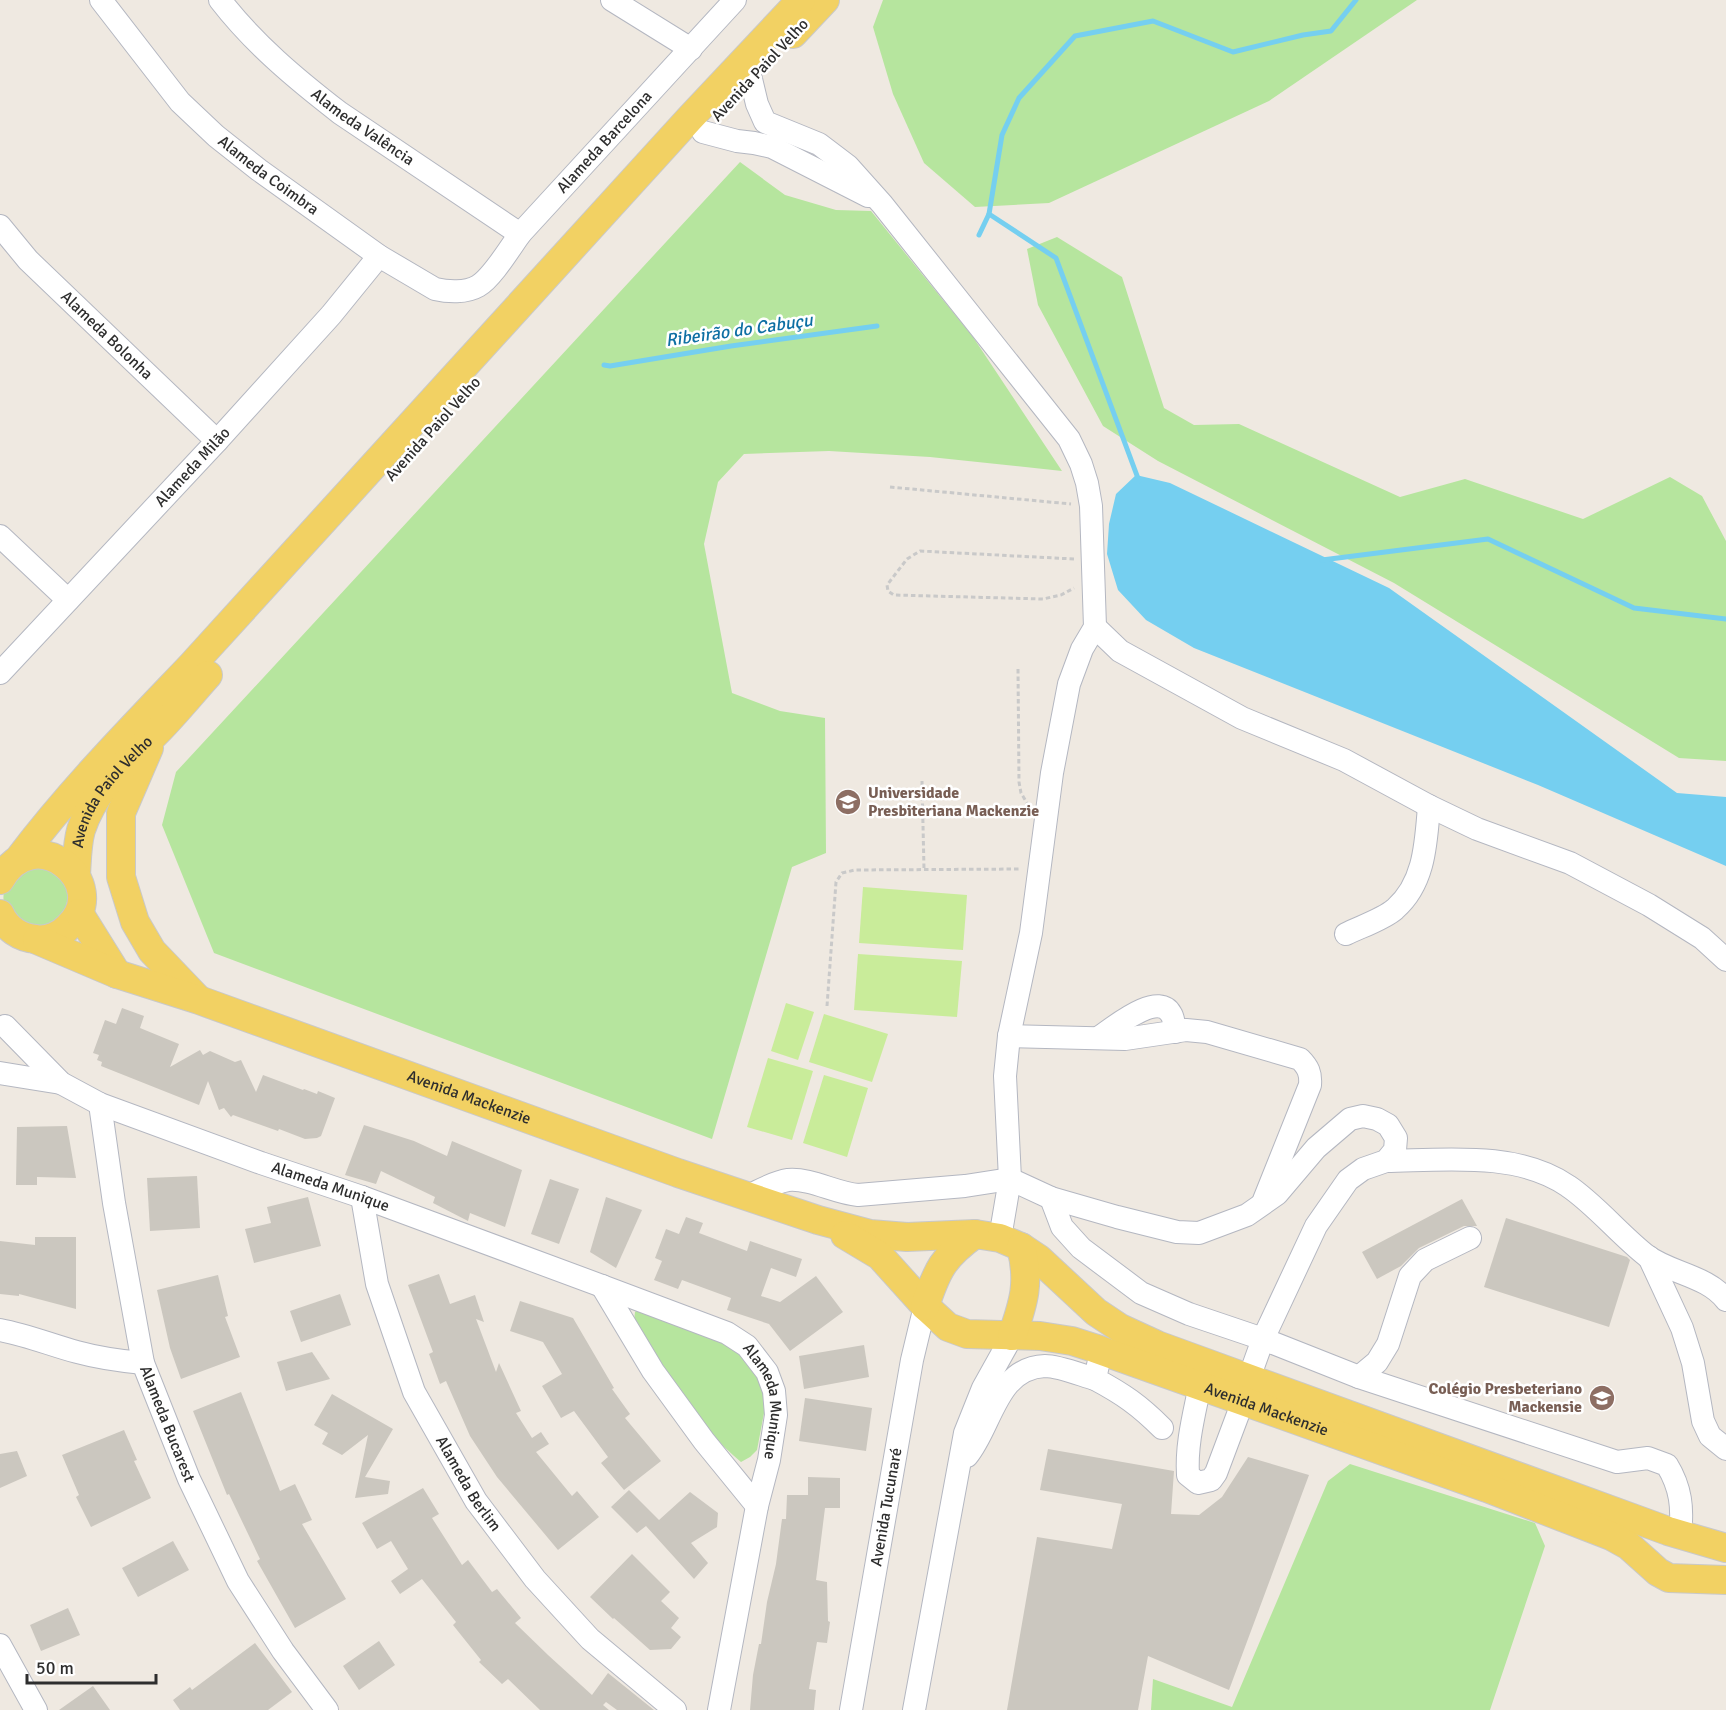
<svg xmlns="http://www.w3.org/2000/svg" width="1726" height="1710" font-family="Signika,sans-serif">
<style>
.green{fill:#b6e59e}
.pitch{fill:#c9ec9a}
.water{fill:#75cff0}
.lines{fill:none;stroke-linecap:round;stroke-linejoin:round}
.stream{stroke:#75cff0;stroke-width:5}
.building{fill:#cbc7bf}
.minor-casing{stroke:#b4b7c1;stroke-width:24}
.major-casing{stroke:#c9c9c9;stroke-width:30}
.path{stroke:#c9c9c9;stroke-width:3;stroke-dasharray:4.5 3;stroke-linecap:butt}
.minor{stroke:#fff;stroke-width:22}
.major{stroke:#f2d163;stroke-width:28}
.labels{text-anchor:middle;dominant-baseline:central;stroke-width:5;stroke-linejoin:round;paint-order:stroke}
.street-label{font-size:16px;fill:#2e2e2e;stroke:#fff}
.education-label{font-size:16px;font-weight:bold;fill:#785e54;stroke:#fff;text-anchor:start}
.water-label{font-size:18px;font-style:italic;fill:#0d6fa3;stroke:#fff}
</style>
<rect width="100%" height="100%" fill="#efe9e1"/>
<g class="green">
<path d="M 883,0 L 1417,0 L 1269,101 L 1049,203 L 975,207 L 924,163 L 893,94 L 873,27 Z"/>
<path d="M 740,162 L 785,195 L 836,210 L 871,211 L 973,337 L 1062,471 L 930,457 L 829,451 L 744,454 L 718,482 L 704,544 L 732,693 L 780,711 L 825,718 L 826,853 L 792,867 L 712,1139 L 214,953 L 162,825 L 176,772 Z"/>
<path d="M 1057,237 L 1122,277 L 1164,408 L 1194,425 L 1239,424 L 1400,497 L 1465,479 L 1583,519 L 1670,477 L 1702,496 L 1726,541 L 1726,761 L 1679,758 L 1394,583 L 1158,461 L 1103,426 L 1038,305 L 1027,249 Z"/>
<path d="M 34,860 L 71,881 L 63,922 L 31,931 L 4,906 C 1,878 13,876 34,860 Z"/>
<path d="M 640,1307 L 741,1348 L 768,1392 L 757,1450 L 750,1457 L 741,1462 C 696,1425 665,1370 634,1321 L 635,1312 Z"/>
<path d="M 1350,1464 L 1535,1523 L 1545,1546 L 1490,1710 L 1151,1710 L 1153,1679 L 1232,1707 L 1328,1481 Z"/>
</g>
<g class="pitch">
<path d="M 863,887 L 967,895 L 963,950 L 859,943 Z"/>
<path d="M 858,954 L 962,961 L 957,1017 L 854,1010 Z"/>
<path d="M 786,1003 L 814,1012 L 798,1060 L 771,1051 Z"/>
<path d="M 824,1014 L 888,1034 L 872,1082 L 809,1062 Z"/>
<path d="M 768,1058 L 813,1071 L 792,1140 L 747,1127 Z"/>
<path d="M 824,1075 L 868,1088 L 847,1157 L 803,1143 Z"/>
</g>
<path class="water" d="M 1136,475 L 1170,483 L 1389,588 L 1677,793 L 1726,797 L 1726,866 L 1538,785 L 1194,648 L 1146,620 L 1118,590 L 1107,554 L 1109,524 L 1116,494 Z"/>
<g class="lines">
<g class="stream">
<path d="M 989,214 L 1056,258 L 1139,481"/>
<path d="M 979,235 L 989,214 L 1002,135 L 1019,98 L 1075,36 L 1153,21 L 1233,52 L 1303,35 L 1331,31 L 1356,0"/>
<path d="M 604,365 L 610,366 L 731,346 L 877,326"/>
<path d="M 1322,560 L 1488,539 L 1634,608 L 1726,619"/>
</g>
</g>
<g class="building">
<path d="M 122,1008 L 144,1016 L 140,1028 L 179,1044 L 170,1067 L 200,1050 L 203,1055 L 210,1051 L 235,1062 L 241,1060 L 256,1092 L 263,1075 L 303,1090 L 304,1089 L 317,1094 L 318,1091 L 335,1098 L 321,1136 L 317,1138 L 305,1139 L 279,1129 L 278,1131 L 233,1115 L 231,1117 L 224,1108 L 219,1110 L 208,1081 L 199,1105 L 101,1066 L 102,1062 L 97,1060 L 99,1055 L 93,1053 L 105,1020 L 116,1024 Z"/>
<path d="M 364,1125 L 414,1141 L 447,1156 L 452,1141 L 522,1170 L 505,1227 L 470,1213 L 468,1221 L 433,1203 L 435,1197 L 381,1171 L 376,1184 L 345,1175 Z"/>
<path d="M 67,1126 L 76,1178 L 37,1177 L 37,1185 L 16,1185 L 17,1127 Z"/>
<path d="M 197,1176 L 200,1228 L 150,1231 L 147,1178 Z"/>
<path d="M 550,1179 L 579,1189 L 559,1244 L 531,1234 Z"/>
<path d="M 308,1197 L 321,1246 L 254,1263 L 245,1229 L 271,1223 L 267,1207 Z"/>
<path d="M 606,1197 L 642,1210 L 616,1268 L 590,1252 Z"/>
<path d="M 1462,1199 L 1477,1226 L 1464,1226 L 1419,1248 L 1401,1266 L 1377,1279 L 1362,1252 Z"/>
<path d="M 686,1217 L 703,1223 L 699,1233 L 747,1251 L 750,1241 L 802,1259 L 796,1277 L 771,1268 L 761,1296 L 780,1302 L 816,1276 L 843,1312 L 790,1351 L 769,1324 L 727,1310 L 731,1298 L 682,1280 L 678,1289 L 654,1280 L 662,1261 L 655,1258 L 666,1229 L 679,1234 Z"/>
<path d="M 1506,1218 L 1627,1257 L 1630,1260 L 1609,1327 L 1484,1287 Z"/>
<path d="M 35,1237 L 76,1237 L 76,1309 L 19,1294 L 19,1296 L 0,1294 L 0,1241 L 35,1245 Z"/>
<path d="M 439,1274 L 450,1304 L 475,1295 L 484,1322 L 476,1319 L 496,1372 L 499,1363 L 521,1411 L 516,1413 L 532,1438 L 541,1432 L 549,1444 L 536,1452 L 572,1496 L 577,1491 L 599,1517 L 558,1550 L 497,1477 L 470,1436 L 446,1381 L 440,1384 L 429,1354 L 433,1352 L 408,1285 Z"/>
<path d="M 218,1275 L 228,1316 L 225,1317 L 240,1357 L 181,1379 L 170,1348 L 157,1290 Z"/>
<path d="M 340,1294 L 351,1325 L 301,1342 L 290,1311 Z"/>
<path d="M 520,1301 L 573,1318 L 614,1388 L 612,1389 L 630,1414 L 625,1418 L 661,1461 L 624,1490 L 601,1463 L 608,1457 L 574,1411 L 561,1418 L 542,1386 L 562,1374 L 543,1342 L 510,1331 Z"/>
<path d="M 864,1345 L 869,1377 L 804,1389 L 799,1356 Z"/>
<path d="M 312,1352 L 330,1379 L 286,1391 L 277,1362 Z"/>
<path d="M 241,1392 L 280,1491 L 295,1484 L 312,1520 L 302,1524 L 346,1599 L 295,1628 L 257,1561 L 260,1559 L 229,1494 L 227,1495 L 193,1411 Z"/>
<path d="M 332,1394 L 393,1429 L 365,1477 L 390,1481 L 388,1494 L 355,1498 L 368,1435 L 342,1455 L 322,1444 L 328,1433 L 314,1425 Z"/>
<path d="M 805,1398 L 872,1408 L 866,1451 L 799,1441 Z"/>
<path d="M 124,1430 L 137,1460 L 134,1461 L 151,1498 L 91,1527 L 76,1497 L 79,1495 L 62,1455 Z"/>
<path d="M 1048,1449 L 1174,1471 L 1171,1514 L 1199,1515 L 1222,1497 L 1248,1457 L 1309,1475 L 1229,1690 L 1148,1656 L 1138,1710 L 1007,1710 L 1037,1537 L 1112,1549 L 1122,1504 L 1040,1490 Z"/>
<path d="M 17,1451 L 27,1476 L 0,1488 L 0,1454 Z"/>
<path d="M 808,1477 L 840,1478 L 840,1508 L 825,1508 L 816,1580 L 827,1582 L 828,1621 L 830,1622 L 827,1643 L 817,1642 L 809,1689 L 816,1690 L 814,1710 L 750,1710 L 753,1675 L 759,1644 L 761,1644 L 767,1602 L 776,1564 L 782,1519 L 786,1519 L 787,1495 L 808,1495 Z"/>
<path d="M 423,1488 L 439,1514 L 432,1518 L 462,1565 L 468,1560 L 492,1592 L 497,1589 L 521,1618 L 515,1623 L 548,1655 L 592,1695 L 608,1673 L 654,1710 L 617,1710 L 606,1702 L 603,1705 L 609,1710 L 540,1710 L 508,1679 L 502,1684 L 479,1662 L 481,1660 L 453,1625 L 456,1622 L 422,1579 L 400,1594 L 391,1581 L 408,1569 L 391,1541 L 377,1549 L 362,1523 Z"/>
<path d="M 629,1490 L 659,1520 L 690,1492 L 718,1513 L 717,1527 L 691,1543 L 708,1563 L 694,1579 L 646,1526 L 637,1533 L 611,1507 Z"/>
<path d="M 173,1541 L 189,1570 L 138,1597 L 122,1568 Z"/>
<path d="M 632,1554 L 670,1592 L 661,1601 L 679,1618 L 671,1628 L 681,1637 L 671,1649 L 650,1650 L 614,1618 L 613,1619 L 590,1597 Z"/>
<path d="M 68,1608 L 80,1635 L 41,1651 L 30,1625 Z"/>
<path d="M 379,1641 L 395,1665 L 359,1690 L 343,1666 Z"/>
<path d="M 255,1643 L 292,1692 L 268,1710 L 180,1710 L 173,1700 L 190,1687 L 192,1690 Z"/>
<path d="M 93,1686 L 110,1710 L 59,1710 Z"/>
</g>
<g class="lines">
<g class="minor-casing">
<g id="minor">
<path id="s1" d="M 101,0 L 180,102 L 216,136 L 259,170 L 379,256 L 435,289 C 448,292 466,293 478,286 C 492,278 510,248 520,234 L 735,0"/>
<path id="s2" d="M 220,0 C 254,44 296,79 340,113 L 520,234"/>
<path d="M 612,0 L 691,49"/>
<path d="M 751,79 L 757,104 L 765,122 L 819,144 L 848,166 L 882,204 L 1069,439 L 1081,464 L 1087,483 L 1091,506 L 1095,627 L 1082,649 L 1069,684 L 1052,773 L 1031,933 L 1009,1036 L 1005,1076 L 1010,1179 L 1000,1238"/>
<path d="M 703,132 L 737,141 L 754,143 L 772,147 L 868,196"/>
<path id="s3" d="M 0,226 L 28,260 L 217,441"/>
<path d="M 0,536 L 68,600"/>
<path d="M 1095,627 L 1120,651 L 1242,718 L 1344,760 L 1429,806 L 1477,829 L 1570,863 L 1649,905 L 1702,938 L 1726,960"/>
<path id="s4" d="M 0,673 L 217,441 L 331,315 L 379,256"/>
<path d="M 1346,934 C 1360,927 1384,919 1395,909 C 1425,883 1426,842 1429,806"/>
<path id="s5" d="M 5,1026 L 61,1083 L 100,1104 L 261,1163 L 362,1197 L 602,1286 L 727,1333 L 747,1346 L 767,1372 L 774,1391 L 776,1415 L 769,1460 L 757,1506 L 719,1710"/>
<path d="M 1009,1036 L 1125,1039 L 1186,1030 L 1207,1032 L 1300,1059 C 1308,1067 1311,1073 1310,1085 L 1264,1200"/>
<path d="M 1098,1038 C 1112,1029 1158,990 1171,1014 C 1174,1018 1174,1027 1175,1032"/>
<path d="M 0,1073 L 61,1083"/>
<path id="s6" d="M 100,1104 L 114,1203 L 143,1363 L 189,1479 L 238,1581 L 283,1651 L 327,1710"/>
<path d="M 1386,1161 C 1444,1160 1518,1151 1568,1186 C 1595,1204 1620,1235 1647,1256 C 1670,1273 1708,1276 1726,1300"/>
<path d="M 748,1196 C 761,1190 774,1182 788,1180 C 811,1178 835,1193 858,1195 L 965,1186 L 1010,1179 L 1051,1198 L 1117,1217 L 1177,1232 L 1199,1233 L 1247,1215 L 1277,1194 L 1316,1148 L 1350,1119 L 1363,1116 L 1377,1119 L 1388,1125 L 1396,1138 L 1395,1150 L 1386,1161 L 1363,1169 L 1348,1180 L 1316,1226 L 1263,1339 L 1249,1378"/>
<path id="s7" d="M 362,1197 L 377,1284 L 414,1392 L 476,1501 L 535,1579 L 590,1639 L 675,1710"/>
<path d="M 1051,1198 L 1062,1227 L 1081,1248 L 1141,1293 L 1189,1314 L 1263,1339 L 1359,1377 L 1617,1462 L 1648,1458 L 1667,1465 C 1681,1488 1683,1508 1680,1534"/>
<path d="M 1649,1257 L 1682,1328 L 1693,1363 L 1703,1421 L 1710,1436 L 1726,1449"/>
<path d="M 602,1286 L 653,1371 L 704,1441 L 757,1506"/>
<path d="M 0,1330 C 27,1335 51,1345 77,1352 C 99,1358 120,1361 143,1363"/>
<path d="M 1098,1365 L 1095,1379 C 1123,1394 1139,1405 1162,1428"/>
<path d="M 1359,1377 L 1377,1362 L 1388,1344 L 1410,1276 L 1425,1260 L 1470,1238"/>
<path d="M 1200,1385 C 1194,1415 1186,1444 1188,1475 L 1198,1483 L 1211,1480 L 1216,1473 L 1243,1401"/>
<path d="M 967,1456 C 992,1426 996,1368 1045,1366 C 1059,1366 1081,1375 1095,1379"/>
<path d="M 0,1645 L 36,1710"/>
<path id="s8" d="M 851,1710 L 912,1360 L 925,1306"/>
<path d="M 914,1710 L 965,1433 L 983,1388 L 1012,1336"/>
</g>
</g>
<g class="major-casing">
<g id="major">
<path d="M 793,34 L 825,0"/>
<path d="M 149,748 L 121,813 L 121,877 L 135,922 L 152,951 L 197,998"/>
<path d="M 18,860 C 70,791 131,729 191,666 L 690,118 L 801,0"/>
<path id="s9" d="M 76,875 C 77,860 77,844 81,830 C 94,789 127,762 156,733 C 174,715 191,694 208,675"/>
<path d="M 0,880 C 35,818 113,884 69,926 C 61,935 48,941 36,939 C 20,938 6,928 0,914"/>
<path d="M 79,913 L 117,974"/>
<path id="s10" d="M 37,940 L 117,974 L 199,1000 L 678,1173 L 818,1220 L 870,1234 L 907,1237 L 975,1234 L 1000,1238 L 1021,1247 L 1039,1259 L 1096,1312 L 1120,1328 L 1157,1345 L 1668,1531 L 1726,1548"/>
<path id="s11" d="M 845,1235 L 880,1256 L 925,1306 L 948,1327 L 967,1334 L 1040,1336 L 1072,1341 L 1094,1348 L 1487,1488 L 1611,1536 L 1629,1546 L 1658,1572 L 1669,1578 L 1726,1580"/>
<path d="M 925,1306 C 937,1270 943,1257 975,1234"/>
<path d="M 1012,1336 C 1024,1302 1030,1282 1021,1247"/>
</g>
</g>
<g class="path">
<path d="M 890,487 L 1071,504"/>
<path d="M 1074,559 L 920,551 L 907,559 L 887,585 L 888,591 L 894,595 L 1043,599 L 1061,595 L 1074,588"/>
<path d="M 1018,669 L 1019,782 L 1021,793 L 1027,803"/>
<path d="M 922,781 L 924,869"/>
<path d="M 827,1006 L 836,882 L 842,873 L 855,870 L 1020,869"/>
</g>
<use href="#minor" class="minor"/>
<use href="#major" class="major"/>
</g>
<defs>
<g id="university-disc" transform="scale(1.35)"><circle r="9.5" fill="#8d6e63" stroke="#fff"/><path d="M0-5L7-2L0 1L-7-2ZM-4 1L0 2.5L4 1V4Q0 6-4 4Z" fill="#fff"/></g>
<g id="school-disc" transform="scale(1.35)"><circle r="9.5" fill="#8d6e63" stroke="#fff"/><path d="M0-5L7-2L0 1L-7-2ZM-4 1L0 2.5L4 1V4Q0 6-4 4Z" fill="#fff"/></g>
</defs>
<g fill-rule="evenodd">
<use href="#university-disc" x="848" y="802"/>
<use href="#school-disc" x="1602" y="1398"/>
</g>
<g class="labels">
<g class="street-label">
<text transform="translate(760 70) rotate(-47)">Avenida Paiol Velho</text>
<text stroke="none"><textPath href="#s2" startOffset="192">Alameda Valência</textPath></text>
<text stroke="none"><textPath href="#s1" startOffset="682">Alameda Barcelona</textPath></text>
<text stroke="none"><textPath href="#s1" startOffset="244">Alameda Coimbra</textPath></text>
<text stroke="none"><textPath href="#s3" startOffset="153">Alameda Bolonha</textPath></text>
<text transform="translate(433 429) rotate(-48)">Avenida Paiol Velho</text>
<text stroke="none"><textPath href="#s4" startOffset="282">Alameda Milão</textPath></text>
<text stroke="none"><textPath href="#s9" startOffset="94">Avenida Paiol Velho</textPath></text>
<text stroke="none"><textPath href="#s10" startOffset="460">Avenida Mackenzie</textPath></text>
<text stroke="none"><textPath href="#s5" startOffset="369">Alameda Munique</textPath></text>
<text stroke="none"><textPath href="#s5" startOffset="876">Alameda Munique</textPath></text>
<text stroke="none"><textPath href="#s11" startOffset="471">Avenida Mackenzie</textPath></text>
<text stroke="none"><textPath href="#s6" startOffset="328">Alameda Bucarest</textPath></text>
<text stroke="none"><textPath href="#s7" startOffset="309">Alameda Berlim</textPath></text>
<text stroke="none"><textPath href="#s8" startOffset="206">Avenida Tucunaré</textPath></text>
</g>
<g class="education-label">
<text x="868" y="793">Universidade<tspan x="868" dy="18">Presbiteriana Mackenzie</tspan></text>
<text x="1582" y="1389" text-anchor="end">Colégio Presbeteriano<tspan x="1582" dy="18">Mackensie</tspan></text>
</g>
<g class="water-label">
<text transform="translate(739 330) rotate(-8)">Ribeirão do Cabuçu</text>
</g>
</g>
<path d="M27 1674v9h129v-9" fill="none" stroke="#2e2e2e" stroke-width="3"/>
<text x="36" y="1674" font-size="18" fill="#2e2e2e" stroke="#ffffff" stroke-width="4.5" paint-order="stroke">50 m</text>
</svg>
